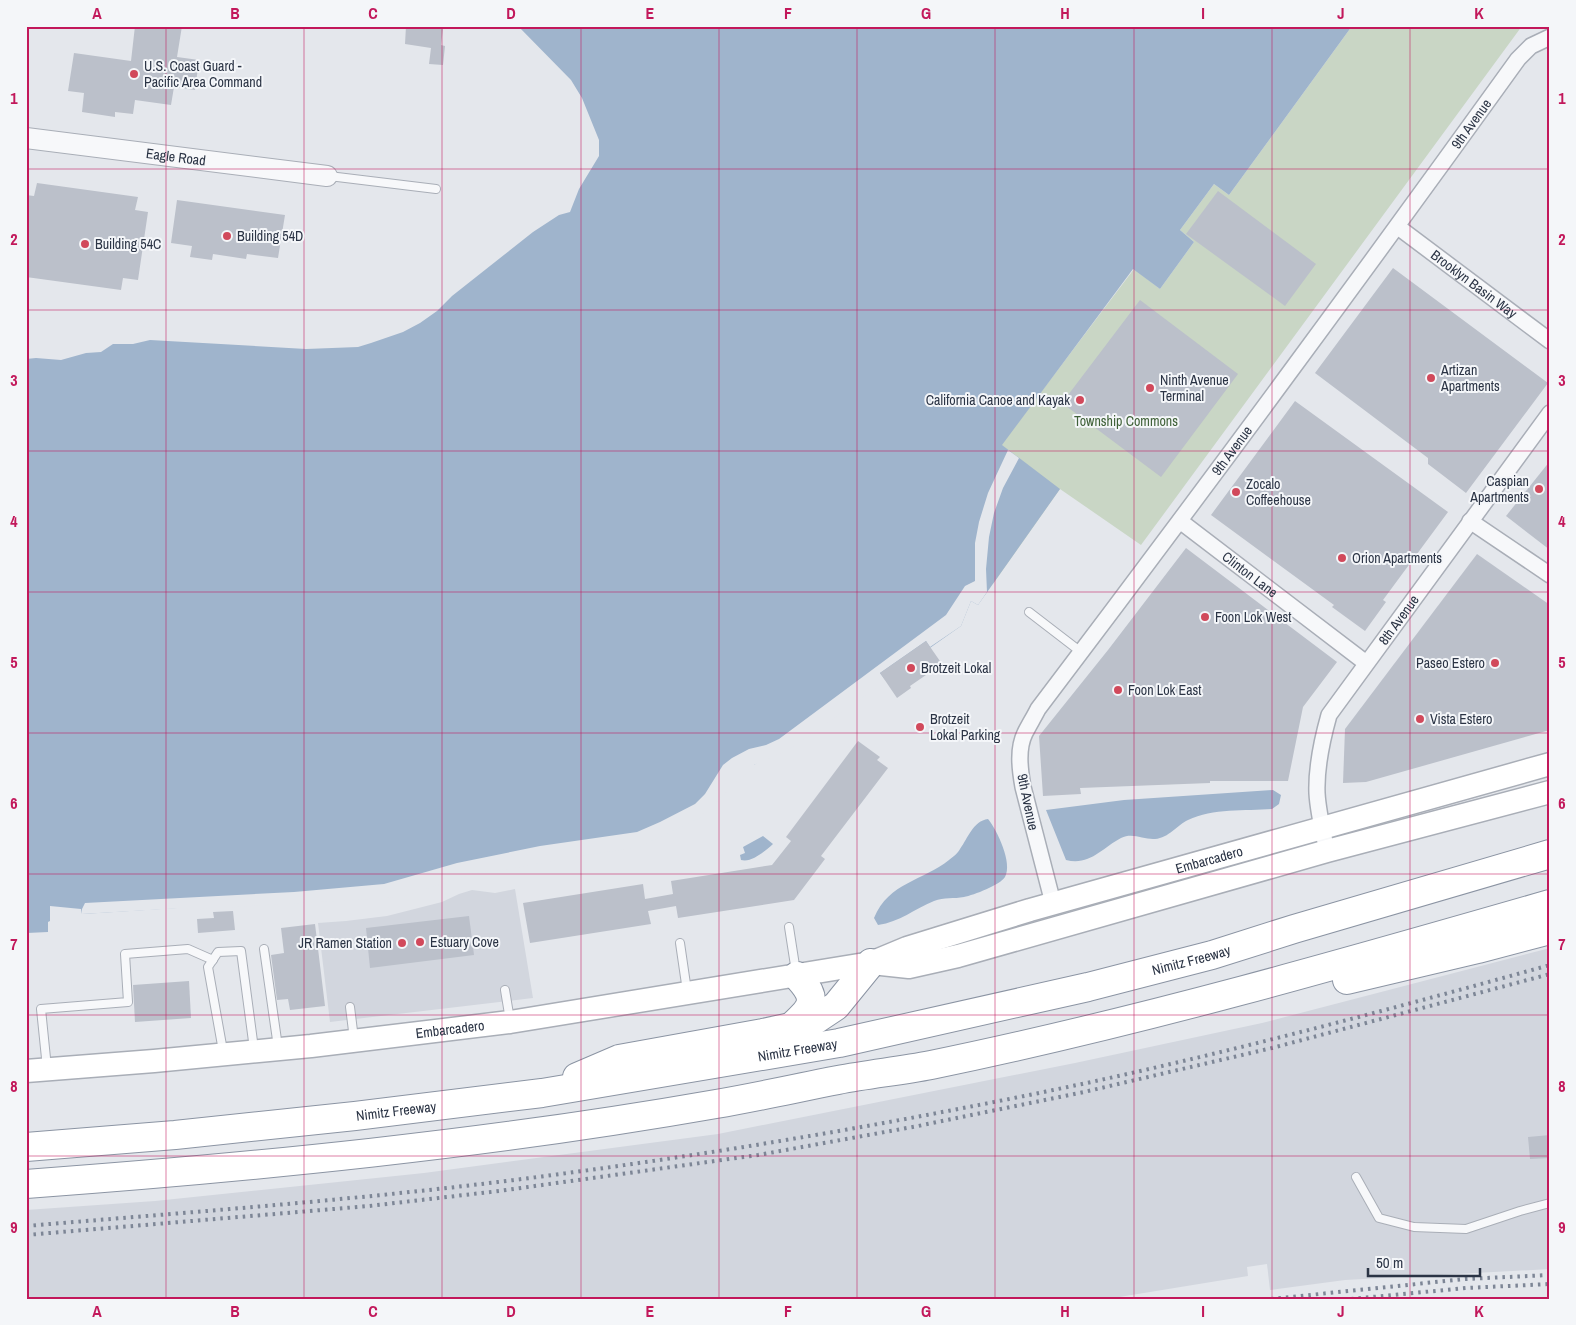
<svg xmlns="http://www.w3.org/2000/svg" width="1576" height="1325" font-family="'Archivo Narrow',sans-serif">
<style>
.built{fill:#d2d6de}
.green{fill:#c9d6c5}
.water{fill:#9fb4cc}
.pier{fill:#e4e7ec}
.building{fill:#bbc0ca}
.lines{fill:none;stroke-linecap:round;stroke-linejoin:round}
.service-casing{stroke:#a9aeb7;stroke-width:10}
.minor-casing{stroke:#a9aeb7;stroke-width:18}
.tertiary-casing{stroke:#a9aeb7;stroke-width:22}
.secondary-casing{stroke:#a9aeb7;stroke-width:25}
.motorway-casing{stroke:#8b94a3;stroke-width:30}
.service{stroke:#f7f8fa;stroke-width:8}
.minor{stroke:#f7f8fa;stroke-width:15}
.tertiary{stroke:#f7f8fa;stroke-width:20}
.secondary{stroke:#fff;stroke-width:22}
.motorway{stroke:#fff;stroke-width:28}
.rail{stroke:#7d8696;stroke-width:4;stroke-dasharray:2.5 5;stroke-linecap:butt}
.grid{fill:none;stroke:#c2185b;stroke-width:1;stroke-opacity:0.55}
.poi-dot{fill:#d1495b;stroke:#f4f6f9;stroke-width:2}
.labels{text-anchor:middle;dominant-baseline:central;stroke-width:4;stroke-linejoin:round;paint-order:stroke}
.poi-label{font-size:14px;fill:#2b3445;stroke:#f4f6f9;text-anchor:start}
.street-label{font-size:14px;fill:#2b3445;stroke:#f4f6f9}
.park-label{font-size:14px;fill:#3f6138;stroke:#f4f6f9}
.neatline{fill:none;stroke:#c2185b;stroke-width:2}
.grid-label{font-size:16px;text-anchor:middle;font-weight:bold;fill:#c2185b}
</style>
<rect width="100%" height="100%" fill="#e4e7ec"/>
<g class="built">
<path d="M 515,889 L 533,998 L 330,1022 L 318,923 L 346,921 L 387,916 L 442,902 L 459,894 L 472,890 L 495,893 Z"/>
<path d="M 1550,948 L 1550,1269 L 1345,1280 L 1270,1290 L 1267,1264 L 1247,1267 L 1248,1276 L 1107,1299 L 26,1299 L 26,1210 L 155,1201 L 424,1173 L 718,1134 L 1075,1063 L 1262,1023 Z"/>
</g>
<path class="green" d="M 1352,26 L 1522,26 L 1141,545 L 1060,489 L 993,584 L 1038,473 L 1001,445 L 1134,269 L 1160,289 L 1194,242 L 1180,230 L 1214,184 L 1229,195 Z"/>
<g class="water">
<path d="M 518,26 L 1352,26 L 1229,195 L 1214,184 L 1180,230 L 1194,242 L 1160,289 L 1133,269 L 1002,445 L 1060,489 L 978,605 L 971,601 L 961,626 L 791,746 L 758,762 L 675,826 L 319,899 L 82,914 L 81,909 L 50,906 L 50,921 L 48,922 L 48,932 L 27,933 L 26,359 L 36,358 L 61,360 L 86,353 L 101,352 L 113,344 L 133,344 L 150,340 L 306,349 L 358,347 L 371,343 L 403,332 L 420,323 L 437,311 L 452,296 L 533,232 L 559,215 L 570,212 L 579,189 L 599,156 L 599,140 L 582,98 L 571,80 Z"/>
<path d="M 1273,790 L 1281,795 L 1279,804 L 1272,809 C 1245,811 1213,808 1188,820 C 1177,825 1169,838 1155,839 C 1144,840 1133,832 1121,838 C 1102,848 1090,866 1066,860 L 1046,810 L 1124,800 Z"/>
<path d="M 988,819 C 997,830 1013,863 1005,877 C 1000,885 974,895 964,897 C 954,899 944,897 934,901 C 914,909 900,922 878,925 L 874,918 C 889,882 923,881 949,860 C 953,857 958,853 960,849 C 968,838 973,821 988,819 Z"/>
<path d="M 763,836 L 773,844 C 765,851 752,863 741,860 L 740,855 L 745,853 L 743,847 Z"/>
</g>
<path class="pier" d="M 1008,450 L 1019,458 L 1003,488 L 994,513 L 989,537 L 986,569 L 987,592 L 978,605 L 971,601 L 961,626 L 930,647 L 926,641 L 880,673 L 886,681 L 790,749 L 754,765 L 755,767 L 734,784 L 709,810 L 701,815 L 702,817 L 639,847 L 568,858 L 510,869 L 475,873 L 402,897 L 185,910 L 184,908 L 82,914 L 82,909 L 85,903 L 294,892 L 384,884 L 457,863 L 540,846 L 637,832 L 660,822 L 695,804 L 705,794 L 723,765 L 732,758 L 749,749 L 766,745 L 779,739 L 946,615 L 965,586 L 975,581 L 975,543 L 979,522 L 988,493 Z"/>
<g class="building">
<path d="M 135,26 L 182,26 L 177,57 L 199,60 L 195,90 L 174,87 L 171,105 L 135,100 L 133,114 L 115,112 L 115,117 L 82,112 L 84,93 L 68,91 L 74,53 L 131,61 Z"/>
<path d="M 406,26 L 443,29 L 441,45 L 445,46 L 443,65 L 429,64 L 431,48 L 405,44 Z"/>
<path d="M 37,183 L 138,197 L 135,210 L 148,212 L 138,280 L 123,278 L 121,290 L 26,277 L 26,195 L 34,196 Z"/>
<path d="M 1218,191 L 1316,264 L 1285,306 L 1186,234 Z"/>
<path d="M 177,200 L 285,215 L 278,258 L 247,254 L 246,259 L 213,254 L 212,260 L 190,257 L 192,246 L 171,243 Z"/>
<path d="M 1393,268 L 1548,383 L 1466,493 L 1428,464 L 1428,458 L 1315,373 Z"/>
<path d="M 1140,300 L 1238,374 L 1161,477 L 1062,403 Z"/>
<path d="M 1295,401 L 1448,512 L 1383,600 L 1386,602 L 1365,631 L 1332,607 L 1334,605 L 1211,515 Z"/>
<path d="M 1550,461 L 1550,550 L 1506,516 Z"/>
<path d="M 1186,548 L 1337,662 L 1303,707 L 1288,781 L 1210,781 L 1210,783 L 1080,788 L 1081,794 L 1043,796 L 1039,736 L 1108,650 Z"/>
<path d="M 1477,554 L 1550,605 L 1550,730 L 1366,782 L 1343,783 L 1345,729 Z"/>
<path d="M 926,641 L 942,664 L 910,686 L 911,688 L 897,698 L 880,673 Z"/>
<path d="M 858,741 L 880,757 L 877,760 L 888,768 L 821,856 L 825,859 L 794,900 L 678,918 L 676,906 L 648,911 L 651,924 L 530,943 L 523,903 L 643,884 L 645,899 L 673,894 L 671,881 L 772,865 L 791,841 L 786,837 Z"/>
<path d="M 233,911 L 235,930 L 198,933 L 197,919 L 214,918 L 213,912 Z"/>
<path d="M 469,916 L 474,955 L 370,968 L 366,928 Z"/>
<path d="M 315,924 L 325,1006 L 290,1010 L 288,999 L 277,1000 L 271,955 L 284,953 L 281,928 Z"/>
<path d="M 189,981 L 191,1018 L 135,1022 L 133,985 Z"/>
<path d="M 1550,1135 L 1550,1158 L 1530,1159 L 1528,1137 Z"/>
</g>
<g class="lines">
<g class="service-casing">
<g id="service">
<path d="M 329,176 L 436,189"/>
<path d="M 1029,612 L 1081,652"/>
<path d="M 789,927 L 796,972"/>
<path d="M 680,943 L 687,991"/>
<path d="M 264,949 L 278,1047"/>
<path d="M 505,990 L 510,1020"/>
<path d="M 350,1007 L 354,1039"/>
<path d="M 223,1051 L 208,967 L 218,952 L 241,951 L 254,1049"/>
<path d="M 47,1068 L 41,1009 L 128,1002 L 125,954 L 188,949 L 213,960"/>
<path d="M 1356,1177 L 1379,1218 L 1414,1227 L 1466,1229 L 1520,1211 L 1550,1203"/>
</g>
</g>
<g class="minor-casing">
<g id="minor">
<path id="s1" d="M 1398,227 L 1550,341"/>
<path id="s2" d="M 1180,521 L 1366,663"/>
<path d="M 1470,521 L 1550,575"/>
<path id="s3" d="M 1327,851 C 1323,832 1318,812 1317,793 C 1316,766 1322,740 1329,715 L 1550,413"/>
<path id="s4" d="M 1053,903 L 1023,787 C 1020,770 1017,749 1025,733 C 1029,725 1034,717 1038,709 C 1201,494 1361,277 1518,59 L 1531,46 L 1550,37"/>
</g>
</g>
<g class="tertiary-casing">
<g id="tertiary">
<path id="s5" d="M 26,138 L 327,176"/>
</g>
</g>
<g class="secondary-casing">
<g id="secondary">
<path d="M 872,963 L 909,967 L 958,956 L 1327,851 L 1550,792"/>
<path id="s6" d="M 26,1071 L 154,1061 L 311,1046 L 510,1022 L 871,963 L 907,948 L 1030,910 L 1550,764"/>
</g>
</g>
<g class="motorway-casing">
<g id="motorway">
<path d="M 1347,980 L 1478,949 L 1550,930"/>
<path d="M 791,1027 C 812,1008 820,1000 797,976"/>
<path d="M 577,1077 L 619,1059 L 763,1033 L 791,1027 L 815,1020 L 836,1006 L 871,963"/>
<path id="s7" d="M 26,1147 L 175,1135 L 355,1116 L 542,1093 L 839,1043 L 1088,987 L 1212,955 L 1294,929 L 1550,854"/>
<path d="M 26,1184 C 257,1167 488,1144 716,1104 C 757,1097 797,1088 838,1080 C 869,1074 900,1071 931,1065 C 1140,1022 1345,963 1550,904"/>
</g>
</g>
<use href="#service" class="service"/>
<use href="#minor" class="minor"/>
<use href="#tertiary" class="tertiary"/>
<use href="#secondary" class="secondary"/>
<use href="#motorway" class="motorway"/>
<g class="rail">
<path d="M 26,1226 C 192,1212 357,1200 522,1179 C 710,1155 897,1123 1082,1084 C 1239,1050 1395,1008 1550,965"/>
<path d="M 26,1235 L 369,1206 L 499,1191 L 758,1155 L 918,1126 L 1084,1092 L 1272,1048 L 1550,974"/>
<path d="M 1271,1299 L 1465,1279 L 1550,1275"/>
<path d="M 1351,1299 L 1466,1288 L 1550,1284"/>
</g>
</g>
<path class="grid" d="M 166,26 L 166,1299M 304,26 L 304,1299M 442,26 L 442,1299M 581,26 L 581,1299M 719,26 L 719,1299M 857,26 L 857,1299M 995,26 L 995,1299M 1134,26 L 1134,1299M 1272,26 L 1272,1299M 1410,26 L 1410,1299M 26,169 L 1550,169M 26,310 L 1550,310M 26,451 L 1550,451M 26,592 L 1550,592M 26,733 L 1550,733M 26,874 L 1550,874M 26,1015 L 1550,1015M 26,1156 L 1550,1156"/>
<g class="poi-dot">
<circle cx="134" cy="74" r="5"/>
<circle cx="227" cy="236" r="5"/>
<circle cx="85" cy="244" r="5"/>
<circle cx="1431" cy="378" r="5"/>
<circle cx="1150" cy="388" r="5"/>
<circle cx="1080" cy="400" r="5"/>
<circle cx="1539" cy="489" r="5"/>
<circle cx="1236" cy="492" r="5"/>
<circle cx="1342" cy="558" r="5"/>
<circle cx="1205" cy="617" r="5"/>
<circle cx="1495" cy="663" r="5"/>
<circle cx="911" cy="668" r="5"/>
<circle cx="1118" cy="690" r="5"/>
<circle cx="1420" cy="719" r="5"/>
<circle cx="920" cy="727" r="5"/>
<circle cx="420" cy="942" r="5"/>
<circle cx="402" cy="943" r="5"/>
</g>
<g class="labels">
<g class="poi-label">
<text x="144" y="66">U.S. Coast Guard -<tspan x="144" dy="16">Pacific Area Command</tspan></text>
<text x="237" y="236">Building 54D</text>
<text x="95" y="244">Building 54C</text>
<text x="1441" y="370">Artizan<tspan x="1441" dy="16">Apartments</tspan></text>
<text x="1160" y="380">Ninth Avenue<tspan x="1160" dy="16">Terminal</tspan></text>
<text x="1070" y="400" text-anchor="end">California Canoe and Kayak</text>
<text x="1529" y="481" text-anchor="end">Caspian<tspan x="1529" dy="16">Apartments</tspan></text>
<text x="1246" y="484">Zocalo<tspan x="1246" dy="16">Coffeehouse</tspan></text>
<text x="1352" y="558">Orion Apartments</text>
<text x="1215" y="617">Foon Lok West</text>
<text x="1485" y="663" text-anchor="end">Paseo Estero</text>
<text x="921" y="668">Brotzeit Lokal</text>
<text x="1128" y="690">Foon Lok East</text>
<text x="930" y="719">Brotzeit<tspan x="930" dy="16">Lokal Parking</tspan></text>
<text x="1430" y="719">Vista Estero</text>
<text x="430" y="942">Estuary Cove</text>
<text x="392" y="943" text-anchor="end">JR Ramen Station</text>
</g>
<g class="street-label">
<text stroke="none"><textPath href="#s4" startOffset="930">9th Avenue</textPath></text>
<text stroke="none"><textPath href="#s5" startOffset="151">Eagle Road</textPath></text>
<text stroke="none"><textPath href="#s1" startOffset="95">Brooklyn Basin Way</textPath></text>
<text stroke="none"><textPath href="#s4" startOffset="525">9th Avenue</textPath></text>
<text stroke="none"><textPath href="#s2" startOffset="88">Clinton Lane</textPath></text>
<text stroke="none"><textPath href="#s3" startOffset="256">8th Avenue</textPath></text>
<text transform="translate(1028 802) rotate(78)">9th Avenue</text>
<text stroke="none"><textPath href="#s6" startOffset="1206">Embarcadero</textPath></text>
<text stroke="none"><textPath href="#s7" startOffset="1182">Nimitz Freeway</textPath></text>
<text stroke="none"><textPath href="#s6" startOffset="426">Embarcadero</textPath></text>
<text stroke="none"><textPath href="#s7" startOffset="778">Nimitz Freeway</textPath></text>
<text stroke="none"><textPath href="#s7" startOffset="372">Nimitz Freeway</textPath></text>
</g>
<g class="park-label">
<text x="1126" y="421">Township Commons</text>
</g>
</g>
<rect width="1576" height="1325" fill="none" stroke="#f4f6f9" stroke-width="55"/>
<path d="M1368 1268v8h112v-8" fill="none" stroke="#2b3445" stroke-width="2.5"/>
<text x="1376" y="1268" font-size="15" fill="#2b3445" stroke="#f4f6f9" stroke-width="4" paint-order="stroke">50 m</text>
<rect x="28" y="28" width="1520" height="1270" class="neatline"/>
<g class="grid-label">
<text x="97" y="19">A</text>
<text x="235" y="19">B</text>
<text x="373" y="19">C</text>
<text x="511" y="19">D</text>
<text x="650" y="19">E</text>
<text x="788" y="19">F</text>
<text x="926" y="19">G</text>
<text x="1065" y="19">H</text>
<text x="1203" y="19">I</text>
<text x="1341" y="19">J</text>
<text x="1479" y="19">K</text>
<text x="14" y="104">1</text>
<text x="1562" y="104">1</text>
<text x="14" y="245">2</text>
<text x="1562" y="245">2</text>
<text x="14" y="386">3</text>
<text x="1562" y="386">3</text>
<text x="14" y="527">4</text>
<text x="1562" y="527">4</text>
<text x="14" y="668">5</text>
<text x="1562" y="668">5</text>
<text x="14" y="809">6</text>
<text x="1562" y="809">6</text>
<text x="14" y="950">7</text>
<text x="1562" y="950">7</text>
<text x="14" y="1092">8</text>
<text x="1562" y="1092">8</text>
<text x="14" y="1233">9</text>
<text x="1562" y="1233">9</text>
<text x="97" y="1317">A</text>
<text x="235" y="1317">B</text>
<text x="373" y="1317">C</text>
<text x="511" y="1317">D</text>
<text x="650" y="1317">E</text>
<text x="788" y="1317">F</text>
<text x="926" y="1317">G</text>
<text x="1065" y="1317">H</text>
<text x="1203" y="1317">I</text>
<text x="1341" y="1317">J</text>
<text x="1479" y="1317">K</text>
</g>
</svg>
